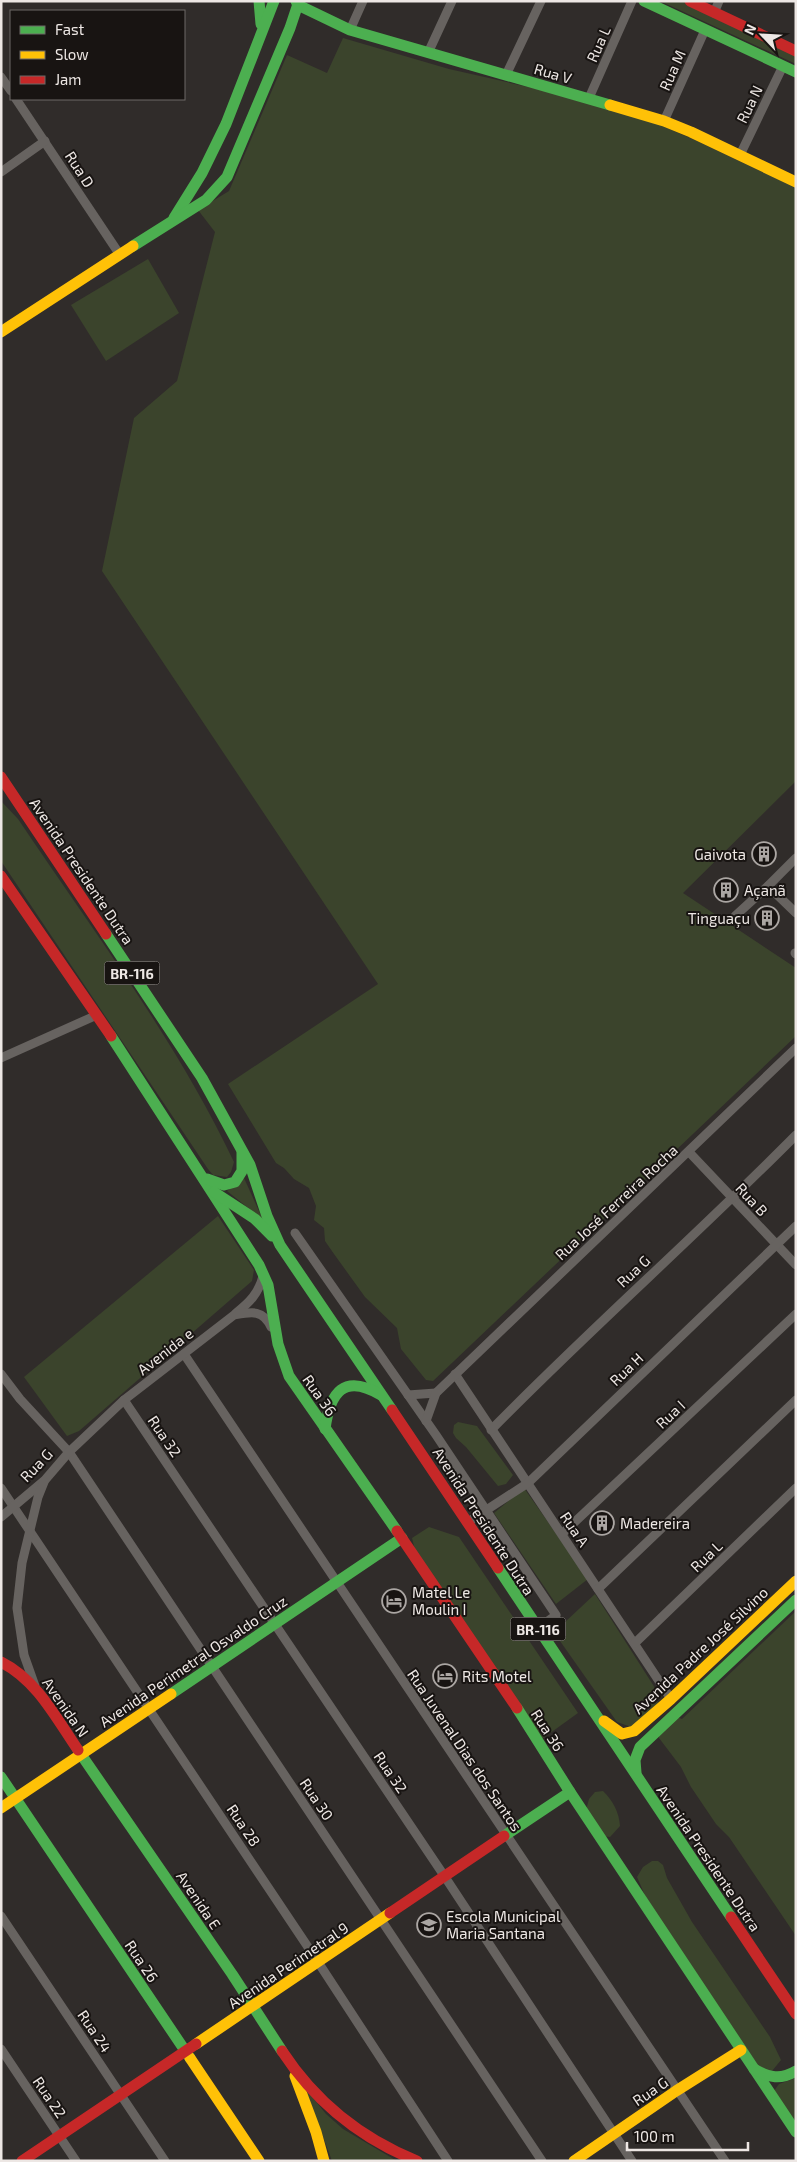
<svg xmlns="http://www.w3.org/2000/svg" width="797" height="2162" font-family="'Exo 2',sans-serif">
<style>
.green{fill:#3b442c}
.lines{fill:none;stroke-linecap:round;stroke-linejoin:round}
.street{stroke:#676360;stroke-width:9}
.fast{stroke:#4caf50;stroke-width:11}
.slow{stroke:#ffc107;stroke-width:11}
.jam{stroke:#c62828;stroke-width:11}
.labels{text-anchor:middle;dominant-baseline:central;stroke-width:4;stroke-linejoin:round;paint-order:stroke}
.shield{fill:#181412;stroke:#ada8a5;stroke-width:1}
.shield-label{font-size:14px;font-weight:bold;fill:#ede7e4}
.street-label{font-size:15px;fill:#ede7e4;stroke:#181412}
.poi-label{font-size:15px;fill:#ede7e4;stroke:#181412;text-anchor:start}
</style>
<rect width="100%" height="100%" fill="#302c2a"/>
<g class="green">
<path d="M 660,1 L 687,1 L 796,52 L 796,64 Z"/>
<path d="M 343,38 L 449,69 L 537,89 L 651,121 L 697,141 L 796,188 L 796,781 L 683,893 L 796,968 L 796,1036 L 433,1381 L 426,1380 L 401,1349 L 397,1328 L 365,1297 L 334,1254 L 325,1241 L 324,1228 L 314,1220 L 316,1206 L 309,1188 L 294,1179 L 284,1168 L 276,1163 L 228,1084 L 378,984 L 102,571 L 134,418 L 177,381 L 215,232 L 198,210 L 229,191 L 287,55 L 327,73 Z"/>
<path d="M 148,259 L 179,313 L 106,361 L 71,305 Z"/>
<path d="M 1,801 L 18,819 C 93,931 176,1040 234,1162 L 231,1172 L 227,1177 L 213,1175 L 208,1169 L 1,861 Z"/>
<path d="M 244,1178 L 263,1220 L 227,1191 Z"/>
<path d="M 218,1216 L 254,1270 L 252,1281 L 79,1431 L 67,1436 L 24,1377 Z"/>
<path d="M 458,1422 L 477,1426 L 513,1475 L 506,1484 L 498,1486 L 466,1447 L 456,1438 L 453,1433 L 454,1425 Z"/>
<path d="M 524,1488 L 588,1579 L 556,1604 L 494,1513 Z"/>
<path d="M 429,1527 L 459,1537 L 578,1713 L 542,1739 L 416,1554 L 412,1538 Z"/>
<path d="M 595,1594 L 655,1688 L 658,1703 L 634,1728 L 617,1722 L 560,1641 L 564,1623 Z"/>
<path d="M 796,1611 L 796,1936 L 729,1837 L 716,1824 L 691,1787 L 681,1767 L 659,1738 L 659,1732 L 674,1716 L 682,1719 Z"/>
<path d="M 603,1791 C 613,1801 619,1812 620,1826 L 610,1837 L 602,1836 L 585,1814 L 589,1799 L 595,1792 Z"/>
<path d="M 652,1861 L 658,1861 L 663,1865 L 667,1878 L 692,1922 L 770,2037 L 781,2060 L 772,2071 L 762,2071 L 654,1916 L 637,1877 L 643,1867 Z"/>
<path d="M 796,2078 L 796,2134 L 774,2091 L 779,2084 Z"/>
<path d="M 305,2088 L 326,2114 L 343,2129 L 397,2161 L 332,2161 Z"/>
</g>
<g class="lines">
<g class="street">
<path d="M 714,13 L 719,1"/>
<path d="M 350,30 L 363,1"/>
<path d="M 428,53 L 452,1"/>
<path d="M 506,75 L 541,1"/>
<path d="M 1,77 L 11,91"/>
<path d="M 589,98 L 632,1"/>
<path d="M 16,99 L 120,255"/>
<path d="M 664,121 L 705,30"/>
<path d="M 740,155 L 783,66"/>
<path d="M 1,172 L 45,141"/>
<path d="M 768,886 L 796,858"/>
<path d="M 735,916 L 768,886 L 796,913"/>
<path d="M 795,953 L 796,954"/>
<path d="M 1,1058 L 97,1015"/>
<path d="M 689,1152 L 796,1265"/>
<path d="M 295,1233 L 436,1435 L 556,1615 L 537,1629"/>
<path d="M 236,1313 C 249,1303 259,1293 263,1276"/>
<path d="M 184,1354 L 725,2161"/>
<path d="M 1,1374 L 20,1399 L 69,1452 L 542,2161"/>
<path d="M 455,1374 L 671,1699"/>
<path d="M 408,1395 L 436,1393"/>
<path d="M 124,1400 L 445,1877 L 632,2161"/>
<path d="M 426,1421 L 436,1393 L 796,1048"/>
<path d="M 491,1430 C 590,1329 696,1236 796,1135"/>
<path d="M 1,1488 L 318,1962 L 448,2161"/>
<path d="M 1,1517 L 45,1480 L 69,1452 L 124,1400 L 234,1315 C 251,1312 263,1309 271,1327"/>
<path d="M 468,1522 L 528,1483 L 796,1226"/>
<path d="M 563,1533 L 796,1314"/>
<path d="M 598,1589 L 796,1400"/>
<path d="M 635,1643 L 796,1488"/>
<path d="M 35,1686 L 24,1655 L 17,1608 L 22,1563 L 38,1497 L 44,1482"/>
<path d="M 1,1916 L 165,2161"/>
<path d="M 1,2049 L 76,2161"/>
</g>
<g class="fast">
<path d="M 259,1 L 261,24"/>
<path d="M 296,1 L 298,5 L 350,30 L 610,105"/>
<path d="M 644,1 L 796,72"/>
<path d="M 174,218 L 202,173 L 226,124 L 274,1"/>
<path d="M 133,246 L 206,200 L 227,177 L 290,28 L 299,1"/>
<path d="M 106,934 L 202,1078 L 250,1165 L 267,1216 L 280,1245 L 392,1410"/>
<path d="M 111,1036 L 259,1265 L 268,1285 L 278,1344 L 289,1376 L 397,1531"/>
<path d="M 207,1179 L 224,1185 L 235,1182 L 242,1171 L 242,1153"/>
<path d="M 214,1192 L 255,1219 L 272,1236"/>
<path d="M 325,1429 C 330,1392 344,1373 381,1395"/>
<path d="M 498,1568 L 731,1917"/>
<path d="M 171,1694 L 402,1538"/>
<path d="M 517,1708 L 570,1792 L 796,2132"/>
<path d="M 78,1750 L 232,1974 L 282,2051"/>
<path d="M 636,1773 L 635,1760 L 640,1747 L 796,1600"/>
<path d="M 1,1777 L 190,2058"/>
<path d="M 504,1836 L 570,1792"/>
<path d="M 754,2069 C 769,2078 781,2080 796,2071"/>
</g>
<g class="slow">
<path d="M 610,105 L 664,121 L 691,132 L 796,182"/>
<path d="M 1,332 L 133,246"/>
<path d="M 604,1721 L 622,1734 L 634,1731 L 671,1699 L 796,1581"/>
<path d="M 1,1808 L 171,1694"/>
<path d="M 196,2044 L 390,1913"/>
<path d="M 190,2058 L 259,2161"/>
<path d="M 295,2076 L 316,2132 L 324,2161"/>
<path d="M 574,2161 L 676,2091 L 741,2050"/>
</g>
<g class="jam">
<path d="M 690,1 L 796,51"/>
<path d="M 1,777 L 106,934"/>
<path d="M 1,876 L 111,1036"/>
<path d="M 392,1410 L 498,1568"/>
<path d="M 397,1531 L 517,1708"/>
<path d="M 1,1662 C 37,1680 56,1718 78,1750"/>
<path d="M 390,1913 L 504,1836"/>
<path d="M 731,1917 L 796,2014"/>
<path d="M 282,2051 C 316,2103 360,2138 417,2161"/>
<path d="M 22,2161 L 196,2044"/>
</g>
</g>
<defs>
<g id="building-ring" transform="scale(1.25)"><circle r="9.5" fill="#181412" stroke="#aba6a3" stroke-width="1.5"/><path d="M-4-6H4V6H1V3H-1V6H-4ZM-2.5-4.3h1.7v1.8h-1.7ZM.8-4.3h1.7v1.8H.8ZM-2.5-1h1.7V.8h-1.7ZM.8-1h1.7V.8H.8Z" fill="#aba6a3"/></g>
<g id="hotel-ring" transform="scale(1.25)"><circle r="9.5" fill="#181412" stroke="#aba6a3" stroke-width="1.5"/><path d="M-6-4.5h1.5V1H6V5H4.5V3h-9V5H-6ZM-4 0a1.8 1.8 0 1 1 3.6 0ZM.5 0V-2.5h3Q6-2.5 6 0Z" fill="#aba6a3"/></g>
<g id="school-ring" transform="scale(1.25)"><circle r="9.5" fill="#181412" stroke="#aba6a3" stroke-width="1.5"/><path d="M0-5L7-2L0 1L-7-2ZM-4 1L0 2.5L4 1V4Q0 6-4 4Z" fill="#aba6a3"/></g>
</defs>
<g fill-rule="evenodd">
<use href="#building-ring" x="764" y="854"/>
<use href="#building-ring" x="726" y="890"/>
<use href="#building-ring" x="767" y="918"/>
<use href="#building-ring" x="602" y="1523"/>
<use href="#hotel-ring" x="394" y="1601"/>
<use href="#hotel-ring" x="445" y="1676"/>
<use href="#school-ring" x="429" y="1925"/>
</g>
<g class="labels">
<g class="shield">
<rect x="104.5" y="961.5" width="55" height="23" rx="4"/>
<rect x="510.5" y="1617.5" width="55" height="23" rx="4"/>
</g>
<g class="shield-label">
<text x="132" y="973">BR-116</text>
<text x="538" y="1629">BR-116</text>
</g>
<g class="street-label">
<text transform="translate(598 44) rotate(-66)">Rua L</text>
<text transform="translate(672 70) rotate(-66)">Rua M</text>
<text transform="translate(553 73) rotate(16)">Rua V</text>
<text transform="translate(749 104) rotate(-64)">Rua N</text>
<text transform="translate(80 169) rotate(57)">Rua D</text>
<text transform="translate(82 871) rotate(56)">Avenida Presidente Dutra</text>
<text transform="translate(752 1199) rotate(47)">Rua B</text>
<text transform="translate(616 1202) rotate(-43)">Rua José Ferreira Rocha</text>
<text transform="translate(633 1271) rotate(-43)">Rua G</text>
<text transform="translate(165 1351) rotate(-38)">Avenida e</text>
<text transform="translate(626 1369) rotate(-44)">Rua H</text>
<text transform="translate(320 1395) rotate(55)">Rua 36</text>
<text transform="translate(670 1414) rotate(-43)">Rua I</text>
<text transform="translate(165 1436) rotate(56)">Rua 32</text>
<text transform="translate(36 1465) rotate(-46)">Rua G</text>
<text transform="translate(484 1521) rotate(57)">Avenida Presidente Dutra</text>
<text transform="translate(575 1529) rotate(56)">Rua A</text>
<text transform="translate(706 1556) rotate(-44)">Rua L</text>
<text transform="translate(700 1650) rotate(-43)">Avenida Padre José Silvino</text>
<text transform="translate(193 1661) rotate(-34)">Avenida Perimetral Osvaldo Cruz</text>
<text transform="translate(66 1707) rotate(55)">Avenida N</text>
<text transform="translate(548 1730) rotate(57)">Rua 36</text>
<text transform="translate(465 1750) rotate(56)">Rua Juvenal Dias dos Santos</text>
<text transform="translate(391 1772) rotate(56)">Rua 32</text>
<text transform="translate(317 1799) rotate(56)">Rua 30</text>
<text transform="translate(244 1825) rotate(56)">Rua 28</text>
<text transform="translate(709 1858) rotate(56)">Avenida Presidente Dutra</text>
<text transform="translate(199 1900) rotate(56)">Avenida E</text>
<text transform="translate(142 1961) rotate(56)">Rua 26</text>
<text transform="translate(288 1965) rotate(-34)">Avenida Perimetral 9</text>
<text transform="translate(95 2031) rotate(56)">Rua 24</text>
<text transform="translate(650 2091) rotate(-34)">Rua G</text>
<text transform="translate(50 2097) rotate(56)">Rua 22</text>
</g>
<g class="poi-label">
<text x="746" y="854" text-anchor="end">Gaivota</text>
<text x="744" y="890">Açanã</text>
<text x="750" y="918" text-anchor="end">Tinguaçu</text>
<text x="620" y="1523">Madereira</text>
<text x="412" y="1592">Matel Le<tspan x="412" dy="17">Moulin I</tspan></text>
<text x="462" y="1676">Rits Motel</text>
<text x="446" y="1916">Escola Municipal<tspan x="446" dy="17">Maria Santana</tspan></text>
</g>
</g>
<rect width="797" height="2162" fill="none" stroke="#ede7e4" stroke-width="5"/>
<rect x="10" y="10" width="175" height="90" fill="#181412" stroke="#6d6866"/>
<rect x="20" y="26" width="25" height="8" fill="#4caf50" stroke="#6d6866"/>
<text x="55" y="35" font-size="15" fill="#ede7e4">Fast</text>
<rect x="20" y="51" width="25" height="8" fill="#ffc107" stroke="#6d6866"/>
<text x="55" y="60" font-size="15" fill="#ede7e4">Slow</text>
<rect x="20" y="76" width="25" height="8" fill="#c62828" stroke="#6d6866"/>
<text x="55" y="85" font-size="15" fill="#ede7e4">Jam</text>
<g transform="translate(762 35) rotate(295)" stroke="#181412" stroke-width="4" paint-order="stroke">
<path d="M0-4L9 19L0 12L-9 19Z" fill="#ede7e4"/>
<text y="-8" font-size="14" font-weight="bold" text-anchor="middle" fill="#ede7e4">N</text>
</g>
<path d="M627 2142v8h121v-8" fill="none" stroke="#ede7e4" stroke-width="2.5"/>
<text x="634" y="2142" font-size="15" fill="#ede7e4" stroke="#181412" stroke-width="4" paint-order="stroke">100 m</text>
</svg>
